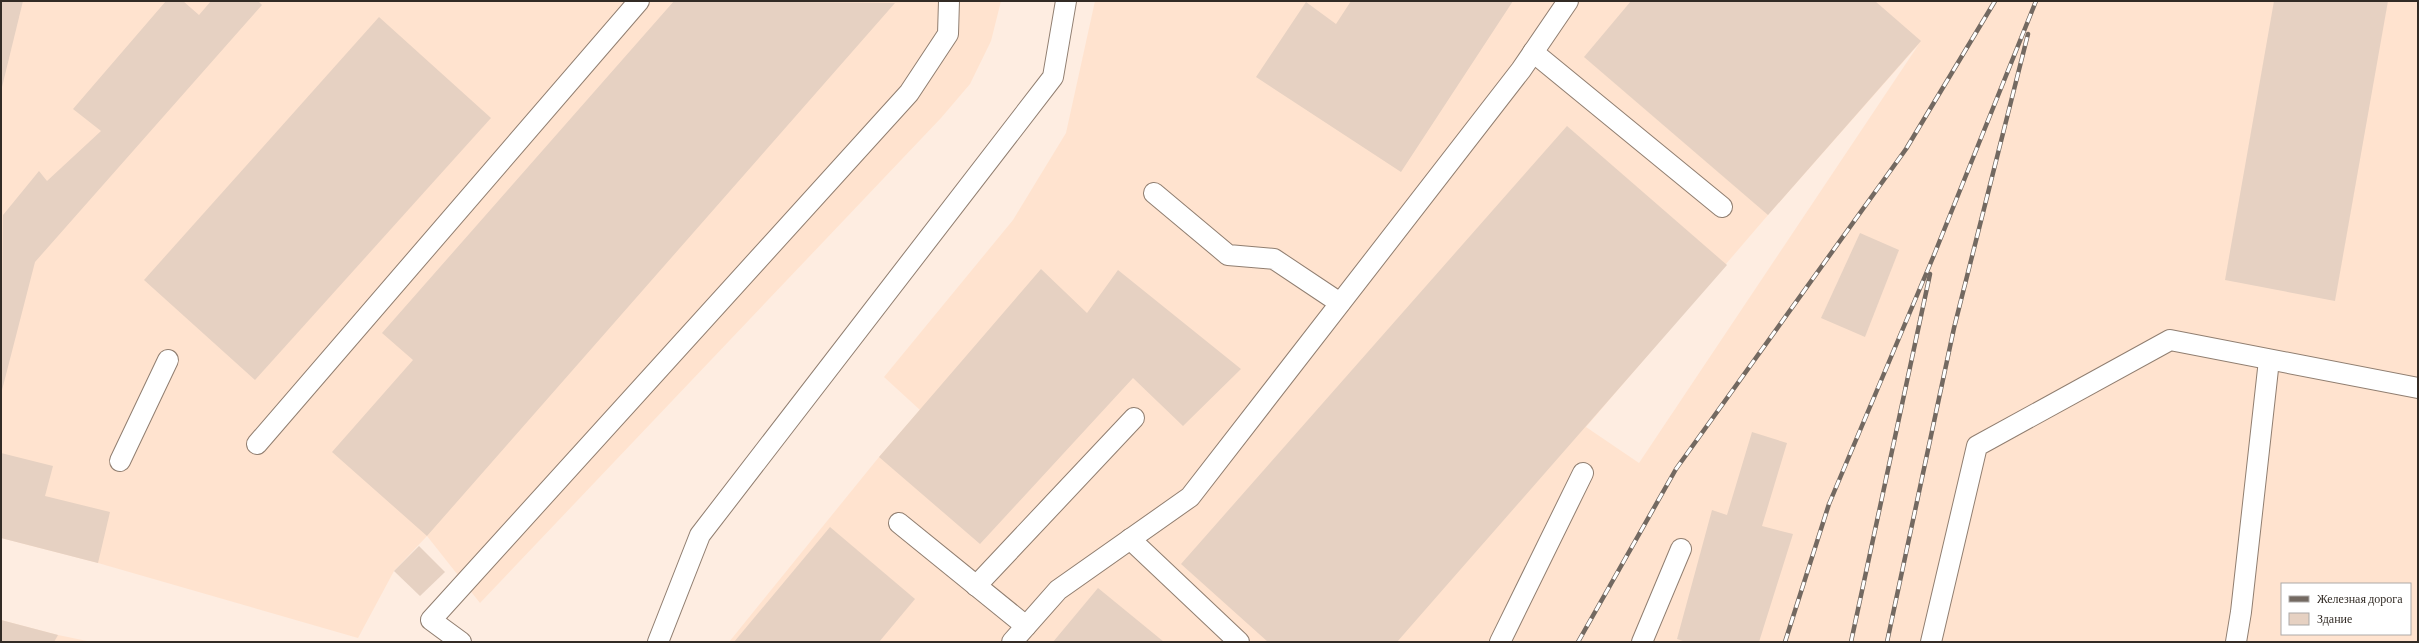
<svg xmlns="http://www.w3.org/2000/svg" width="2419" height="643" font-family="'Crimson Pro',serif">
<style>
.built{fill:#ffe3cf;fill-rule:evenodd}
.building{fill:#e6d1c2}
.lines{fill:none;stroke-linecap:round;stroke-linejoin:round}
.lane-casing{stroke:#907e70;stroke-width:22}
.lane{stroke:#fff;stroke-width:20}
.rail-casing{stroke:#736961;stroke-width:4.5}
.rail{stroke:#fff;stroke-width:3;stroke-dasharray:9;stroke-linecap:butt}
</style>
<rect width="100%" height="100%" fill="#feede1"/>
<g class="built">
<path d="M 1,1 L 1001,1 L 991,41 L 970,84 L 941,118 L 480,603 L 427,536 L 394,571 L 358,638 L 98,563 L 1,538 Z"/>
<path d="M 1095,1 L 2418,1 L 2418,642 L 729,642 L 879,457 L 920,410 L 884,377 L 1013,220 L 1066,133 ZM 1919,44 L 1639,463 L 1586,427 L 1768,215 ZM 2282,584 L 2410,584 L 2410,634 L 2282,634 Z"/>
<path d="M 1,620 L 58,635 L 92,642 L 1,642 Z"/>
</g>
<g class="building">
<path d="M 1,1 L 23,1 L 2,87 L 1,87 Z"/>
<path d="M 166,1 L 183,1 L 199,15 L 211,1 L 258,1 L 262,5 L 35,262 L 1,394 L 3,215 L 39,171 L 47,181 L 101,131 L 73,109 Z"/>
<path d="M 674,1 L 895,3 L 427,536 L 332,452 L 413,360 L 382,333 Z"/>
<path d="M 1351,1 L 1513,1 L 1401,172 L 1256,77 L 1306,2 L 1336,24 Z"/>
<path d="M 1631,1 L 1875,1 L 1921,41 L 1768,215 L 1584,57 Z"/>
<path d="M 2274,1 L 2388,1 L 2335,301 L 2225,280 Z"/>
<path d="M 379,17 L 491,118 L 255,380 L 144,280 Z"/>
<path d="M 1567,126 L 1727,265 L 1397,642 L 1268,642 L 1181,564 Z"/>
<path d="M 1860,233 L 1899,250 L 1865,337 L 1821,318 Z"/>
<path d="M 1041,269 L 1087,313 L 1118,270 L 1241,369 L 1183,426 L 1133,378 L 980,544 L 879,457 Z"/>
<path d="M 1752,432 L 1787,443 L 1762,526 L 1793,534 L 1759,642 L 1686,642 L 1677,639 L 1712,510 L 1727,515 Z"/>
<path d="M 1,453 L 53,466 L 45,496 L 110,512 L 98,563 L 1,538 Z"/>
<path d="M 830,527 L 915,599 L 879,642 L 734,642 Z"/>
<path d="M 419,546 L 445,572 L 420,596 L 394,571 Z"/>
<path d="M 1098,588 L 1164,642 L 1053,642 Z"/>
<path d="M 1,620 L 58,635 L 54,642 L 1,642 Z"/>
</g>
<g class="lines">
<g class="lane-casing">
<g id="lane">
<path d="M 1533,52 L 1722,207"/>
<path d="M 1154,193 L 1228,255 L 1274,259 L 1340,303"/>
<path d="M 257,444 L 639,1"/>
<path d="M 120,461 L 168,360"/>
<path d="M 899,523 L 1026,626"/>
<path d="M 1130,539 L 1239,642"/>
<path d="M 976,586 L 1134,418"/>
<path d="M 461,642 L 431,620 L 909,93 L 948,34 L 949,1"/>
<path d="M 658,642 L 700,535 L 1053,77 L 1066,1"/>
<path d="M 1012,642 L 1058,590 L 1190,497 L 1521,70 L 1568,1"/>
<path d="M 1500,642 L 1583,473"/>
<path d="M 1642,642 L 1681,549"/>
<path d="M 1931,642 L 1977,446 L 2170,340 L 2418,388"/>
<path d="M 2236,642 L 2241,612 L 2269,360"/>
</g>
</g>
<use href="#lane" class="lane"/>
<g class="rail-casing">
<g id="rail">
<path d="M 1578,642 L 1676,469 L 1906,149 L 1995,1"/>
<path d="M 1785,642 L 1829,504 L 1934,255 L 2036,1"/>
<path d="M 1851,642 L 1930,274"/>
<path d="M 1887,642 L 1954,328 L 2028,34"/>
</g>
</g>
<use href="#rail" class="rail"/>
</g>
<rect width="2419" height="643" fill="none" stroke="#322b25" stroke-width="4"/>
<rect x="2281" y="583" width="130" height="52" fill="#ffffff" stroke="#adaaa8"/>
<rect x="2289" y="596" width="20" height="6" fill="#736961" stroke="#adaaa8"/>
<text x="2317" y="603" font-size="12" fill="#322b25">Железная дорога</text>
<rect x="2289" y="613" width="20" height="12" fill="#e6d1c2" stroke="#adaaa8"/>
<text x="2317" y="623" font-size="12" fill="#322b25">Здание</text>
</svg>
